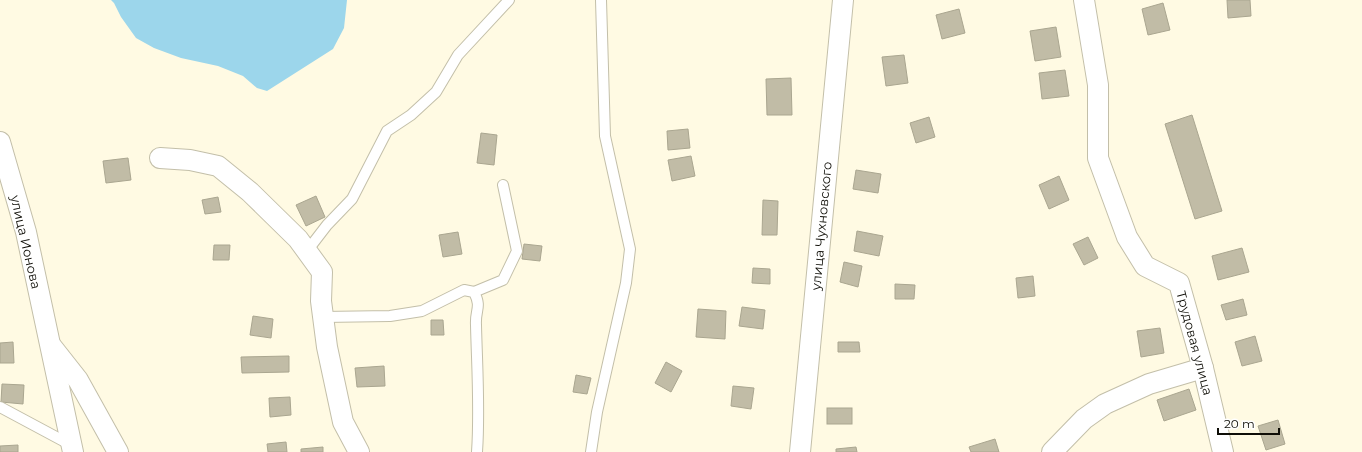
<svg xmlns="http://www.w3.org/2000/svg" width="1362" height="452" font-family="Montserrat,sans-serif">
<style>
.water{fill:#9cd6eb}
.building{fill:#c1bca6;stroke:#aaa690}
.lines{fill:none;stroke-linecap:round;stroke-linejoin:round}
.lane-casing{stroke:#c3bfa9;stroke-width:12}
.street-casing{stroke:#c3bfa9;stroke-width:22}
.lane{stroke:#fff;stroke-width:10}
.street{stroke:#fff;stroke-width:20}
.labels{text-anchor:middle;dominant-baseline:central;stroke-width:3;stroke-linejoin:round;paint-order:stroke}
.street-label{font-size:13px;fill:#0f0e07;stroke:#fff}
</style>
<rect width="100%" height="100%" fill="#fffae3"/>
<path class="water" d="M 111,0 L 347,0 L 344,28 L 333,49 L 267,91 L 257,88 L 243,76 L 218,66 L 181,58 L 154,48 L 136,38 L 121,17 L 114,3 Z"/>
<g class="building">
<path d="M 1227,0 L 1250,0 L 1251,16 L 1228,18 Z"/>
<path d="M 1163,3 L 1170,30 L 1148,35 L 1142,9 Z"/>
<path d="M 959,9 L 965,33 L 942,39 L 936,15 Z"/>
<path d="M 1056,27 L 1061,57 L 1035,61 L 1030,31 Z"/>
<path d="M 904,55 L 908,83 L 886,86 L 882,57 Z"/>
<path d="M 1065,70 L 1069,96 L 1042,99 L 1039,73 Z"/>
<path d="M 791,78 L 792,115 L 767,115 L 766,79 Z"/>
<path d="M 1192,115 L 1222,211 L 1195,219 L 1165,124 Z"/>
<path d="M 929,117 L 935,137 L 916,143 L 910,123 Z"/>
<path d="M 688,129 L 690,148 L 668,150 L 667,131 Z"/>
<path d="M 481,133 L 497,135 L 494,165 L 477,163 Z"/>
<path d="M 691,156 L 695,176 L 672,181 L 668,160 Z"/>
<path d="M 128,158 L 131,180 L 106,183 L 103,161 Z"/>
<path d="M 856,170 L 881,174 L 878,193 L 853,189 Z"/>
<path d="M 1059,176 L 1069,200 L 1049,209 L 1039,185 Z"/>
<path d="M 316,196 L 325,217 L 306,226 L 296,205 Z"/>
<path d="M 218,197 L 221,212 L 205,214 L 202,200 Z"/>
<path d="M 763,200 L 778,201 L 777,235 L 762,235 Z"/>
<path d="M 857,231 L 883,236 L 879,256 L 854,251 Z"/>
<path d="M 458,232 L 462,254 L 443,257 L 439,235 Z"/>
<path d="M 1088,237 L 1098,258 L 1084,265 L 1073,244 Z"/>
<path d="M 524,244 L 542,246 L 540,261 L 522,259 Z"/>
<path d="M 214,245 L 230,245 L 229,260 L 213,260 Z"/>
<path d="M 1242,248 L 1249,272 L 1218,280 L 1212,256 Z"/>
<path d="M 844,262 L 862,266 L 858,287 L 840,282 Z"/>
<path d="M 753,268 L 770,269 L 770,284 L 752,283 Z"/>
<path d="M 1033,276 L 1035,296 L 1018,298 L 1016,278 Z"/>
<path d="M 895,284 L 915,285 L 914,299 L 895,299 Z"/>
<path d="M 1243,299 L 1247,315 L 1226,320 L 1221,305 Z"/>
<path d="M 742,307 L 765,310 L 763,329 L 739,326 Z"/>
<path d="M 698,309 L 726,311 L 725,339 L 696,337 Z"/>
<path d="M 253,316 L 273,319 L 271,338 L 250,335 Z"/>
<path d="M 431,320 L 443,320 L 444,335 L 431,335 Z"/>
<path d="M 1160,328 L 1164,353 L 1141,357 L 1137,331 Z"/>
<path d="M 1255,336 L 1262,361 L 1242,366 L 1235,342 Z"/>
<path d="M 13,342 L 14,363 L 0,363 L 0,343 Z"/>
<path d="M 838,342 L 859,342 L 860,352 L 838,352 Z"/>
<path d="M 289,356 L 289,372 L 242,373 L 241,357 Z"/>
<path d="M 666,362 L 682,371 L 671,392 L 655,383 Z"/>
<path d="M 384,366 L 385,386 L 357,387 L 355,368 Z"/>
<path d="M 576,375 L 591,378 L 587,394 L 573,392 Z"/>
<path d="M 2,384 L 24,385 L 23,404 L 1,402 Z"/>
<path d="M 733,386 L 754,388 L 751,409 L 731,406 Z"/>
<path d="M 1189,389 L 1196,410 L 1164,421 L 1157,400 Z"/>
<path d="M 290,397 L 291,415 L 270,417 L 269,398 Z"/>
<rect x="827" y="408" width="25" height="16"/>
<path d="M 1278,420 L 1285,444 L 1266,450 L 1258,426 Z"/>
<path d="M 995,439 L 999,452 L 971,452 L 969,447 Z"/>
<path d="M 286,442 L 287,452 L 268,452 L 267,444 Z"/>
<path d="M 18,445 L 18,452 L 0,452 L 0,446 Z"/>
<path d="M 323,447 L 323,452 L 301,452 L 301,449 Z"/>
<path d="M 856,447 L 857,452 L 836,452 L 836,449 Z"/>
</g>
<g class="lines">
<g class="lane-casing">
<g id="lane">
<path d="M 307,251 L 327,225 L 352,199 L 387,131 L 411,115 L 436,92 L 458,55 L 509,0"/>
<path d="M 474,292 L 503,280 L 517,251 L 503,185"/>
<path d="M 323,317 L 390,316 L 422,311 L 464,290 L 474,292 C 482,308 475,309 476,325 C 477,367 480,409 477,452"/>
<path d="M 0,407 L 71,445"/>
<path d="M 591,452 L 597,412 L 626,283 L 630,249 L 605,136 L 601,0"/>
</g>
</g>
<g class="street-casing">
<g id="street">
<path d="M 1084,0 L 1098,85 L 1098,158 L 1127,237 L 1145,266 L 1179,283 L 1203,368 L 1223,452"/>
<path d="M 0,142 L 26,232 L 73,452"/>
<path d="M 160,158 L 190,160 L 218,166 L 250,192 L 298,239 L 322,272 L 321,301 L 327,347 L 343,422 L 359,452"/>
<path d="M 52,347 L 78,380 L 118,452"/>
<path d="M 800,452 L 843,0"/>
<path d="M 1052,452 L 1084,419 L 1105,404 L 1149,384 L 1203,368"/>
</g>
</g>
<use href="#lane" class="lane"/>
<use href="#street" class="street"/>
</g>
<g class="labels">
<g class="street-label">
<text transform="translate(821 226) rotate(-85)">улица Чухновского</text>
<text transform="translate(26 242) rotate(77)">улица Ионова</text>
<text transform="translate(1195 343) rotate(75)">Трудовая улица</text>
</g>
</g>
<path d="M1218 428v6h61v-6" fill="none" stroke="#0f0e07" stroke-width="2"/>
<text x="1224" y="428" font-size="12" fill="#0f0e07" stroke="#ffffff" stroke-width="3" paint-order="stroke">20 m</text>
</svg>
